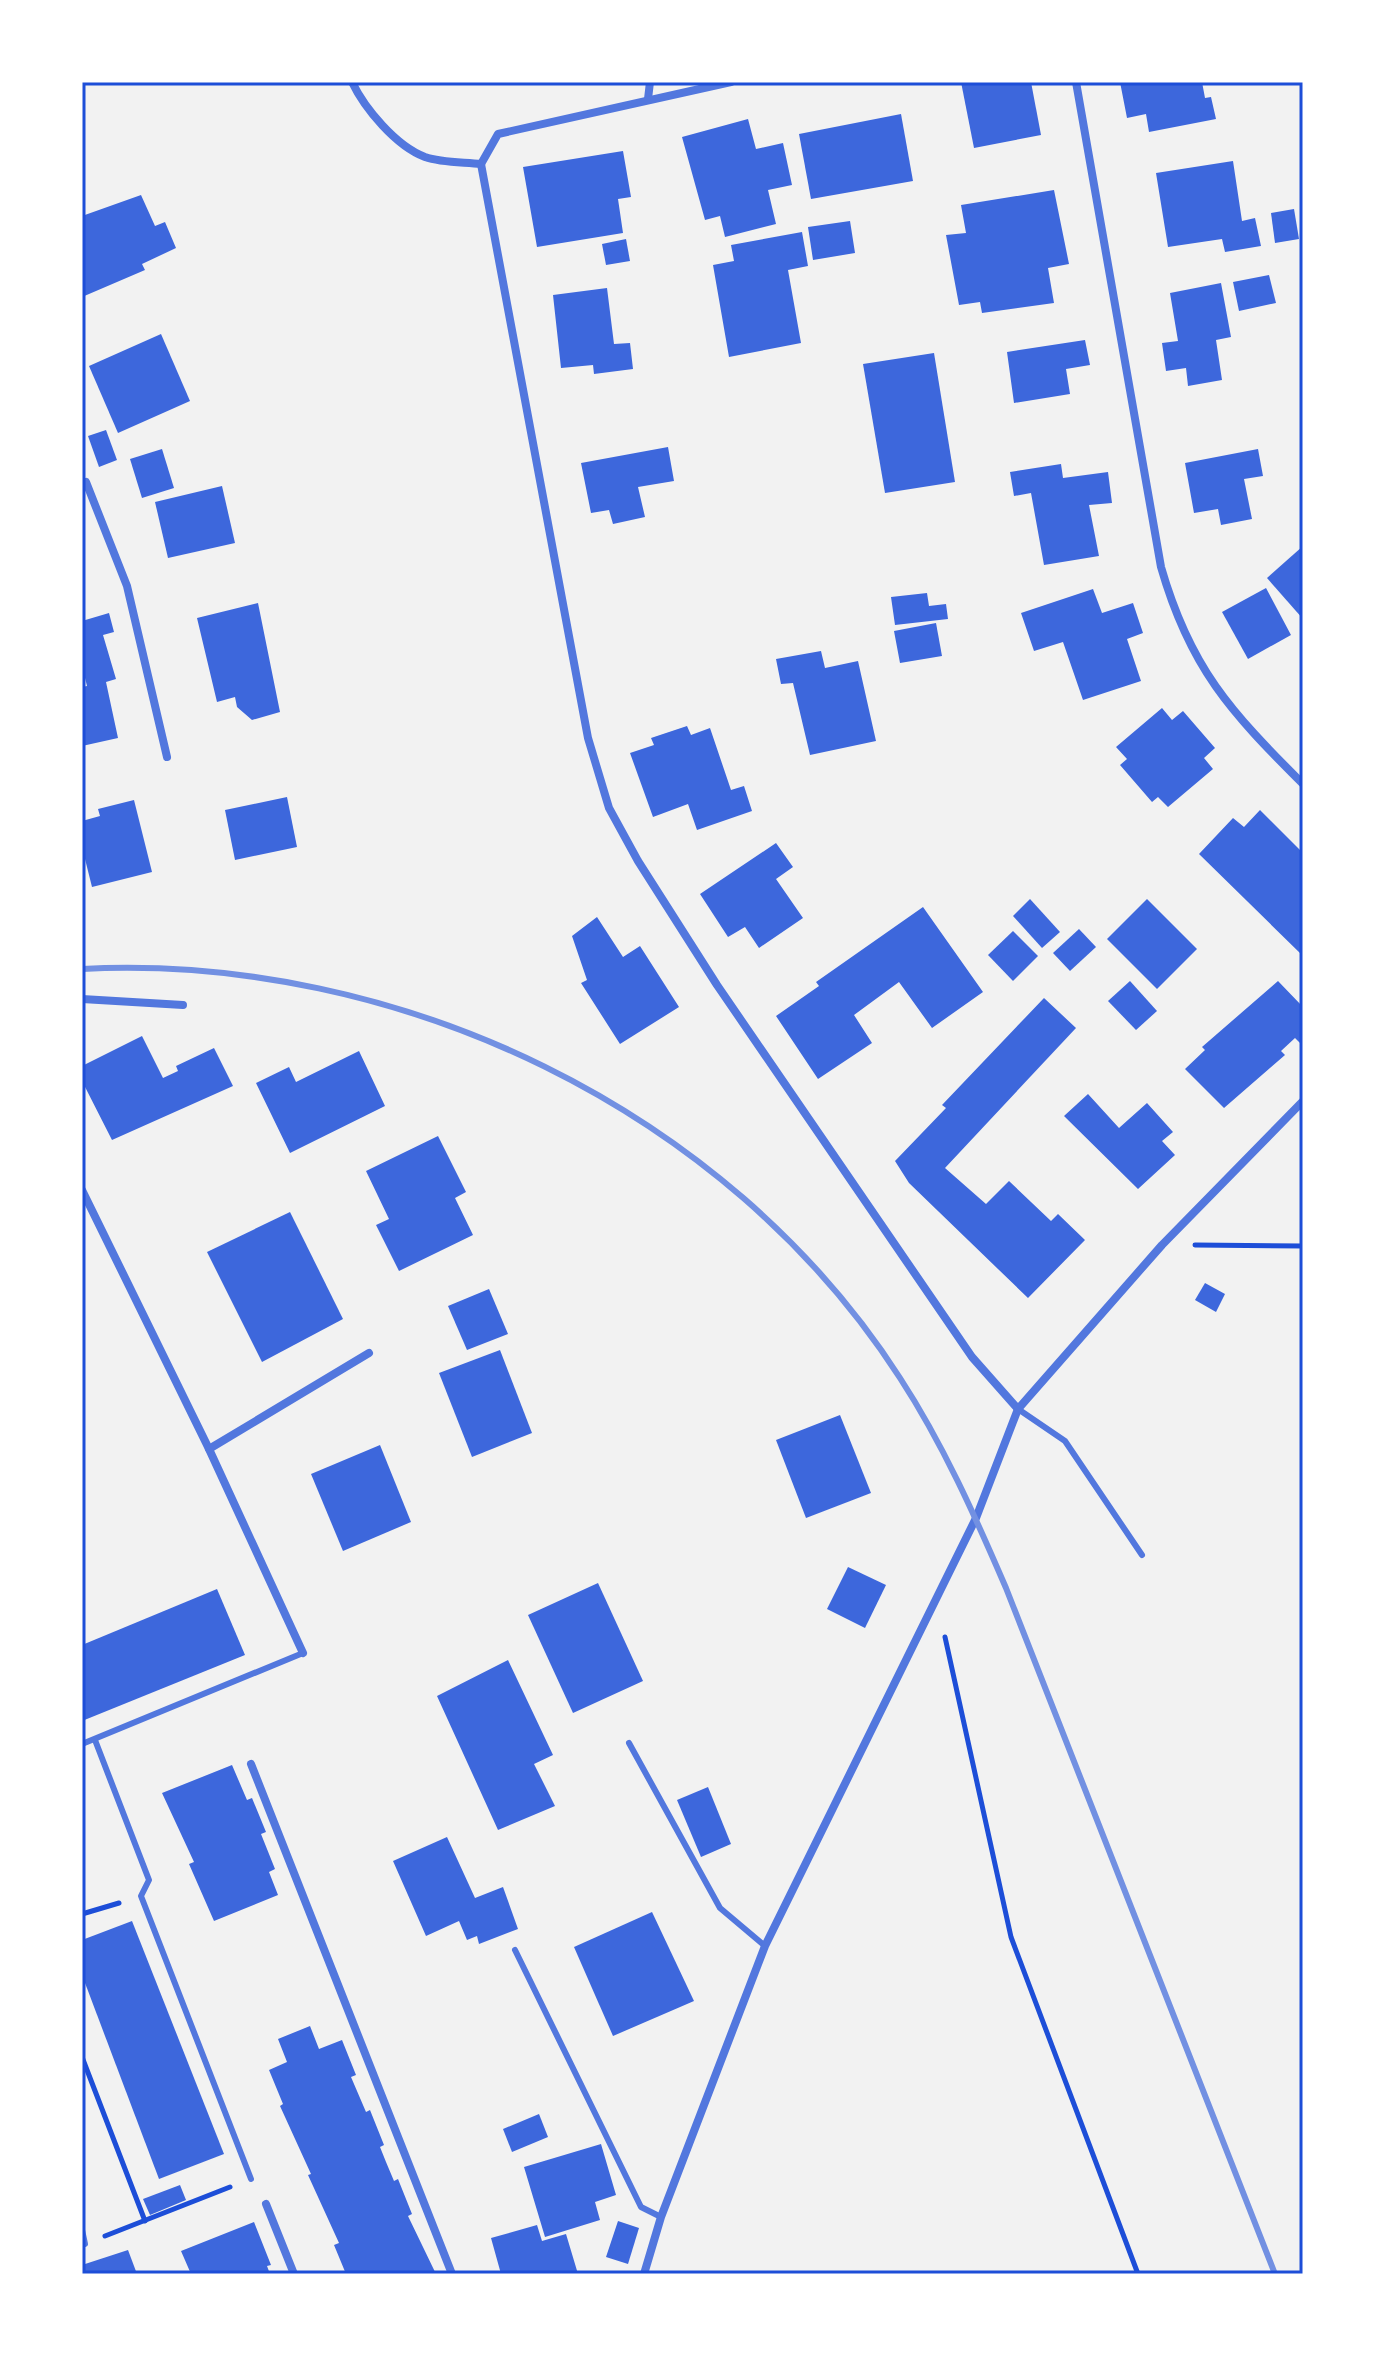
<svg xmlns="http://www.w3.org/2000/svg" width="1385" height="2356" font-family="'PT Sans Narrow',sans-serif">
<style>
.building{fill:#3d67dc}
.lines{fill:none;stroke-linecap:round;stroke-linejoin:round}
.path{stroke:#1d4ed8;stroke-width:5}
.service{stroke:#5277de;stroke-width:6}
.minor{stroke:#5277de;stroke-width:8}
.rail{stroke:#7290e2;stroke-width:6}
.neatline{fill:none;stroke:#1d4ed8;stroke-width:3}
</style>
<rect width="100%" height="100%" fill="#f2f2f2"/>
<g class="building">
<path d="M 961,82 L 1031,82 L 1041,135 L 974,148 Z"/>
<path d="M 1120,82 L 1202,82 L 1205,98 L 1211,97 L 1216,119 L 1149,132 L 1146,114 L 1127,118 Z"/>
<path d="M 901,114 L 913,181 L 811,199 L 799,134 Z"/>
<path d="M 748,119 L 756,149 L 783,143 L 792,185 L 768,190 L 776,224 L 725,237 L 720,216 L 705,220 L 682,137 Z"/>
<path d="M 623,151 L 631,197 L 618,199 L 623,233 L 537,247 L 523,167 Z"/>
<path d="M 1233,161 L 1242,221 L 1255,218 L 1261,246 L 1225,252 L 1222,239 L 1168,247 L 1156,173 Z"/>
<path d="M 1054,190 L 1069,264 L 1048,268 L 1054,303 L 982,313 L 980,302 L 959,305 L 946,235 L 966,233 L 961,205 Z"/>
<path d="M 141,195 L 155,226 L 165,222 L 176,248 L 142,264 L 145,270 L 82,297 L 82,216 Z"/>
<path d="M 1294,209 L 1299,239 L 1275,243 L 1271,213 Z"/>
<path d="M 850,221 L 855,253 L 813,260 L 808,227 Z"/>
<path d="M 802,232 L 808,266 L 788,270 L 801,343 L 729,357 L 713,265 L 734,261 L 731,245 Z"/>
<path d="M 626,239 L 630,261 L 606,265 L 602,244 Z"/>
<path d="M 1269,275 L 1276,303 L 1239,311 L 1233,282 Z"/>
<path d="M 1221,283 L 1231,337 L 1216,340 L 1222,380 L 1188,386 L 1186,368 L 1166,371 L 1162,343 L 1178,341 L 1170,293 Z"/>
<path d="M 607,288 L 614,344 L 630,343 L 633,369 L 594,374 L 593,365 L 561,368 L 553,295 Z"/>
<path d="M 161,334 L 190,401 L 118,433 L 89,366 Z"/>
<path d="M 1085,340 L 1090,365 L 1066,369 L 1070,394 L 1014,403 L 1007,352 Z"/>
<path d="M 934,353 L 955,482 L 885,493 L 863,364 Z"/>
<path d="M 106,430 L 117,460 L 99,467 L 88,436 Z"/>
<path d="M 668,447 L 674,481 L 638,487 L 645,517 L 613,524 L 609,510 L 591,513 L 581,463 Z"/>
<path d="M 162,449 L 174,488 L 142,498 L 130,459 Z"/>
<path d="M 1258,449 L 1263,476 L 1244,479 L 1252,519 L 1221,525 L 1218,509 L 1194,513 L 1185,463 Z"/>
<path d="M 1061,464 L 1063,478 L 1108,472 L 1112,503 L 1089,505 L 1099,556 L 1044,565 L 1031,493 L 1014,496 L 1010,472 Z"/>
<path d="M 222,486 L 235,543 L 168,558 L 155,502 Z"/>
<path d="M 1303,546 L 1303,619 L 1267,578 Z"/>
<path d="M 1266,588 L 1291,635 L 1248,659 L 1222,612 Z"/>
<path d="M 1093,589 L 1102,613 L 1133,603 L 1143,633 L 1127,639 L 1141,681 L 1083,700 L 1063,642 L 1034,651 L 1021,613 Z"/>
<path d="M 927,593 L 929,606 L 946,604 L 948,619 L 895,625 L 891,597 Z"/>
<path d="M 258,603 L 280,712 L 252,720 L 237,707 L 235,697 L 217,702 L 197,618 Z"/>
<path d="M 109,613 L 114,632 L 103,635 L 116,679 L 106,682 L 118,738 L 82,746 L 82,687 L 87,686 L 82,666 L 82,621 Z"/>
<path d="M 936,623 L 942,656 L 900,663 L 894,631 Z"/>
<path d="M 821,651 L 825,668 L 858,661 L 876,741 L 810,755 L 793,683 L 781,684 L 776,659 Z"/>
<path d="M 1162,708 L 1172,720 L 1183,711 L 1215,748 L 1204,758 L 1213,769 L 1168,807 L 1158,797 L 1152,802 L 1120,765 L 1127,759 L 1116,747 Z"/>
<path d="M 687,726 L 691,735 L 710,728 L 731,790 L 744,786 L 752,811 L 697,830 L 688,804 L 653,817 L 630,753 L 654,745 L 651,738 Z"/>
<path d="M 287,797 L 297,847 L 235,860 L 225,810 Z"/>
<path d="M 134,800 L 152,872 L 92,887 L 82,847 L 82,821 L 100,816 L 98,809 Z"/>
<path d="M 1260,810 L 1303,853 L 1303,956 L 1199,854 L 1233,818 L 1244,827 Z"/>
<path d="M 776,843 L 793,867 L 776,879 L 803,918 L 759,948 L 745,927 L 728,937 L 700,894 Z"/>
<path d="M 1030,899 L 1060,932 L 1042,948 L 1013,916 Z"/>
<path d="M 1147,899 L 1197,949 L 1157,989 L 1107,939 Z"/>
<path d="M 923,907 L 983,992 L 932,1028 L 899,982 L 854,1015 L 872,1043 L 818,1079 L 776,1016 L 819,986 L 816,982 Z"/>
<path d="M 597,917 L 623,957 L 640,946 L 679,1007 L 620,1044 L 581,983 L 587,980 L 572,936 Z"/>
<path d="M 1079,929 L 1096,947 L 1070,971 L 1053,953 Z"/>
<path d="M 1013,931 L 1038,956 L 1013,981 L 988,955 Z"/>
<path d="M 1130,981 L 1157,1011 L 1136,1030 L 1108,1001 Z"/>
<path d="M 1278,981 L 1303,1007 L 1303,1046 L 1295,1038 L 1281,1051 L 1285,1055 L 1224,1108 L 1185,1069 L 1205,1050 L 1202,1047 Z"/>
<path d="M 1044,998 L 1076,1028 L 945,1168 L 986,1204 L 1009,1181 L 1051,1221 L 1058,1214 L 1085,1240 L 1028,1298 L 909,1183 L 895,1161 L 946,1108 L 942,1105 Z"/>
<path d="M 142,1036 L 163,1078 L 178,1071 L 176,1066 L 214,1048 L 233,1086 L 112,1140 L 82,1081 L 82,1066 Z"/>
<path d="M 359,1051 L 385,1106 L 290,1153 L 256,1083 L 289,1067 L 296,1082 Z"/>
<path d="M 1088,1094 L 1119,1128 L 1147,1103 L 1173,1132 L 1162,1141 L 1175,1155 L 1138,1189 L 1064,1116 Z"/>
<path d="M 438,1136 L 466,1192 L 455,1198 L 473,1235 L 399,1271 L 376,1225 L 389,1219 L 366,1171 Z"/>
<path d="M 290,1212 L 343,1319 L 262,1362 L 207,1252 Z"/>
<path d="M 1205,1283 L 1225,1294 L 1216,1312 L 1195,1300 Z"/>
<path d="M 489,1289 L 508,1334 L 467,1350 L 448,1306 Z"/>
<path d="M 500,1350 L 532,1433 L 472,1457 L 439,1373 Z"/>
<path d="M 840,1415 L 871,1493 L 806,1518 L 776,1440 Z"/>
<path d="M 380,1445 L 411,1522 L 343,1551 L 311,1474 Z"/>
<path d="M 848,1567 L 886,1585 L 865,1628 L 827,1609 Z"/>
<path d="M 598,1583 L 643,1681 L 573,1713 L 528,1615 Z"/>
<path d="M 217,1589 L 245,1655 L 82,1721 L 82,1645 Z"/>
<path d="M 508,1660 L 553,1755 L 534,1764 L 555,1806 L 498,1830 L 437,1696 Z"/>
<path d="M 232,1765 L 247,1800 L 252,1798 L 266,1832 L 261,1834 L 275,1869 L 269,1872 L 278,1895 L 214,1921 L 189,1864 L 194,1862 L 162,1793 Z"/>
<path d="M 708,1787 L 731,1844 L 701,1857 L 677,1800 Z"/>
<path d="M 447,1837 L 475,1898 L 503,1887 L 518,1929 L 479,1944 L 477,1936 L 467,1940 L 459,1921 L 426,1936 L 393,1861 Z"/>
<path d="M 652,1912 L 694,2001 L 613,2036 L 574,1947 Z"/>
<path d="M 132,1921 L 224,2154 L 159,2179 L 82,1975 L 82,1940 Z"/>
<path d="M 310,2026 L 319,2049 L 342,2040 L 356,2075 L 351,2077 L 366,2112 L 370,2110 L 384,2145 L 380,2147 L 386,2162 L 394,2181 L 398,2179 L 412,2214 L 408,2216 L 436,2274 L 346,2274 L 334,2245 L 339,2243 L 308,2175 L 311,2174 L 280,2106 L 283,2104 L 269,2070 L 287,2062 L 278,2039 Z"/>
<path d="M 539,2114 L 548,2137 L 512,2152 L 503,2129 Z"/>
<path d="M 601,2144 L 616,2195 L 595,2202 L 600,2220 L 545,2237 L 524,2167 Z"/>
<path d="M 180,2185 L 186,2200 L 150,2215 L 143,2199 Z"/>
<path d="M 618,2221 L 639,2228 L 628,2264 L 606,2257 Z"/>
<path d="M 254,2222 L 271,2265 L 267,2266 L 270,2274 L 191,2274 L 181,2251 Z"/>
<path d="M 537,2225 L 542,2241 L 566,2234 L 578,2274 L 501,2274 L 491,2238 Z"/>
<path d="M 128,2250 L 137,2274 L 82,2274 L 82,2265 Z"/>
</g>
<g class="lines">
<g class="path">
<path d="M 1195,1245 L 1303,1246"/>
<path d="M 945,1637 L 1011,1937 L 1138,2274"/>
<path d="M 82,1914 L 119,1903"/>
<path d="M 82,2057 L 145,2221"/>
<path d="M 105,2236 L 230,2187"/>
</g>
<g class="service">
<path d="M 1018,1409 L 1065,1441 L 1142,1555"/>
<path d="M 95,1740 L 149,1880 L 141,1896 L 251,2179"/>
<path d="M 629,1743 L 720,1908 L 765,1946"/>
<path d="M 82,1744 L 303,1653"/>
<path d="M 515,1950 L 641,2207 L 661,2217"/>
<path d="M 82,2230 L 85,2244"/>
</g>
<g class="minor">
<path d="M 352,82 C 365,109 396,146 425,157 C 442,163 464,162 481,164"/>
<path d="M 1076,82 L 1161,567 C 1190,668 1230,711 1303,784"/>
<path d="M 648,99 L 650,82"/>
<path d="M 481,164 L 588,738 L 609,808 L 638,861 L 717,985 L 972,1357 L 1018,1409"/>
<path d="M 481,164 L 498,134 L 731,82"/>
<path d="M 86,482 L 127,586 L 167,757"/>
<path d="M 82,999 L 183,1005"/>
<path d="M 82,1190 L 209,1449 L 303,1653"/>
<path d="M 209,1449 L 369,1353"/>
<path d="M 251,1764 L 452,2274"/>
<path d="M 266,2204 L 294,2274"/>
<path d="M 644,2274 L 661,2217 L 765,1946 L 976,1518 L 1018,1409 L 1162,1245 L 1303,1101"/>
</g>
<path class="rail" d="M 82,969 C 398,953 727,1109 900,1378 C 943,1444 975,1516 1006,1588 L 1275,2274"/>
</g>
<rect width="1385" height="2356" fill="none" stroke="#ffffff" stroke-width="168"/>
<rect x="84" y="84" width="1217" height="2188" class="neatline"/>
</svg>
